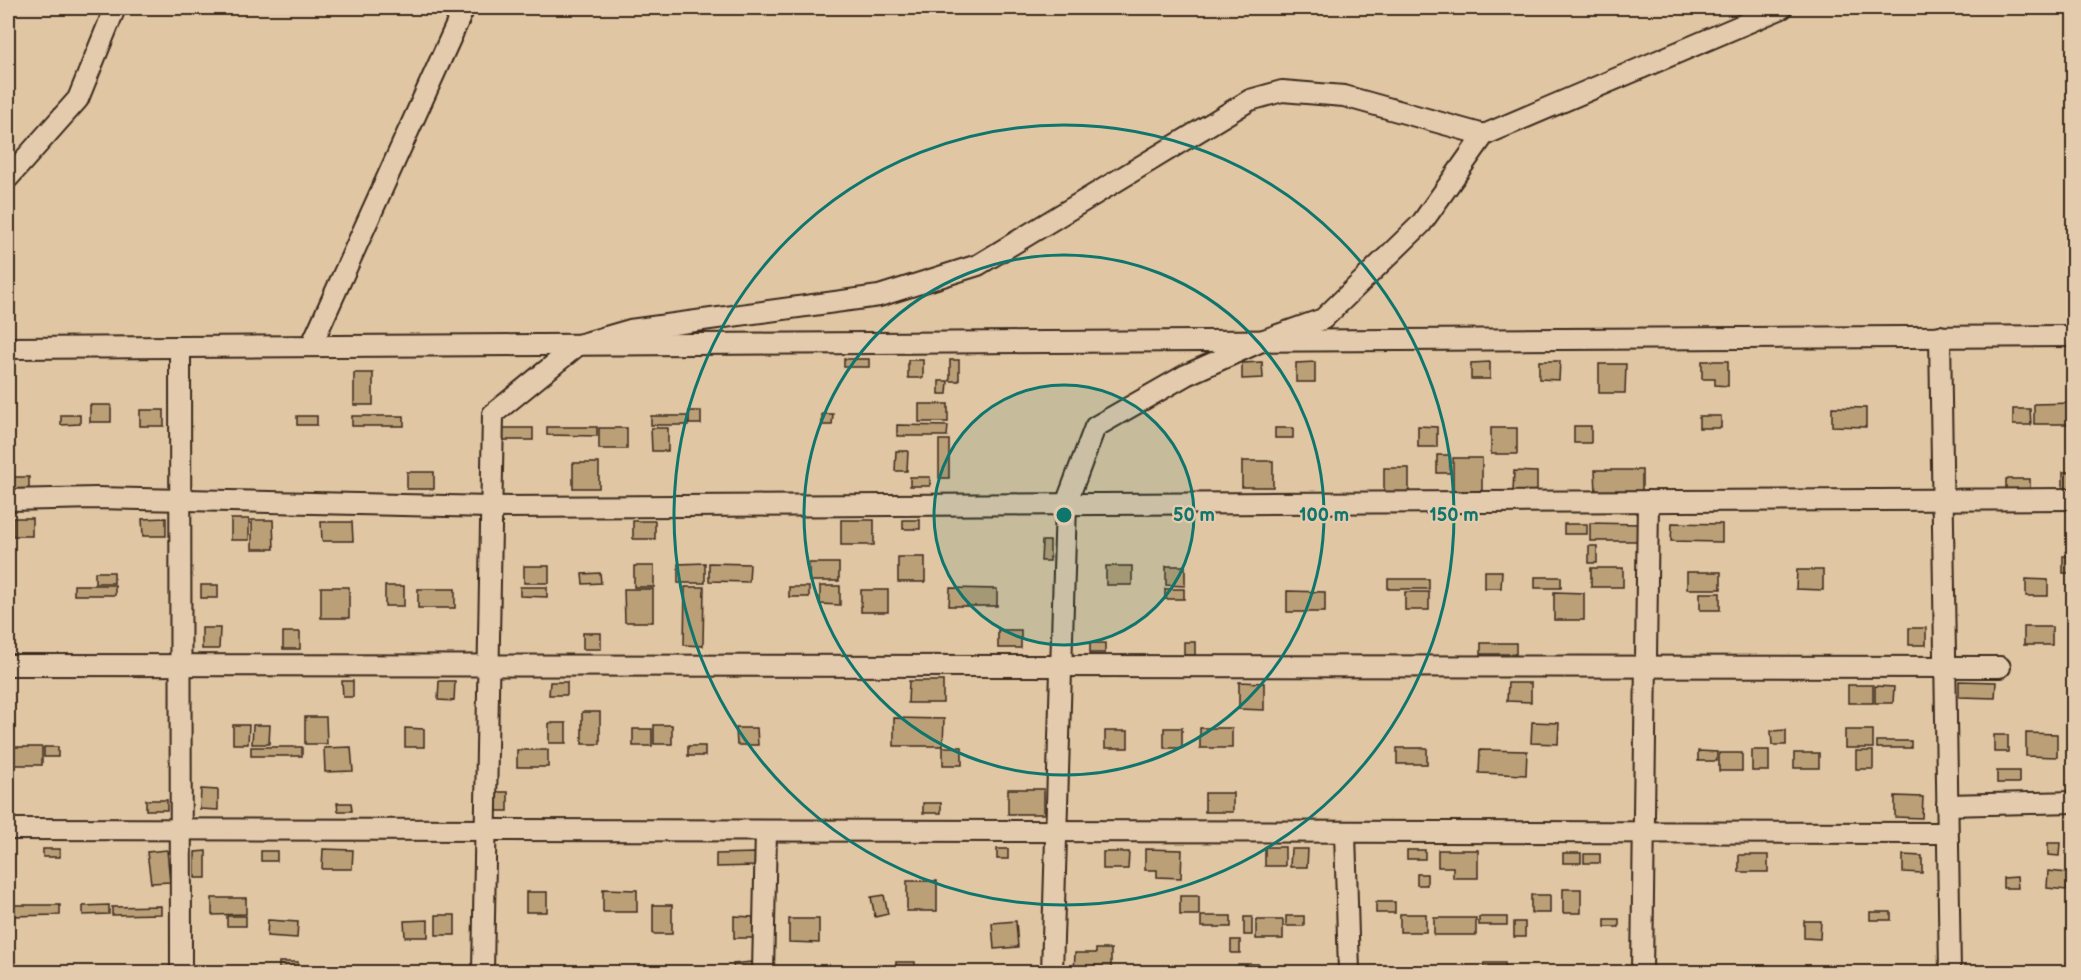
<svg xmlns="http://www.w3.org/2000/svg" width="2081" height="980" font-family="'Balsamiq Sans',sans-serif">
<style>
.building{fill:#ba9f77;stroke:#3b2a1e;stroke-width:1.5}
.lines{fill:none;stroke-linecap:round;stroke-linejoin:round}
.minor-casing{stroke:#3b2a1e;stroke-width:24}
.minor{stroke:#e5cbad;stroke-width:20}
.ring{fill:none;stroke:#0f766e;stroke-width:3}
.centre{fill:#0f766e;stroke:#e5cbad;stroke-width:3}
.ring-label{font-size:18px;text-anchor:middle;font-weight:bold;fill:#0f766e;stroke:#e5cbad;stroke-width:4.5;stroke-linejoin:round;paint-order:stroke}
</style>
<rect width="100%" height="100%" fill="#e0c6a3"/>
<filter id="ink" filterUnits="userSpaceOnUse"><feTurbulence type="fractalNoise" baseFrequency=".0167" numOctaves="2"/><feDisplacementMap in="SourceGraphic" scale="12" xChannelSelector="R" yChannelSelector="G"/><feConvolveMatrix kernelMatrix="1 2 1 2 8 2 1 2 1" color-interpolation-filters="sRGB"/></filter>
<g filter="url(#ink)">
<g class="building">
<rect x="844" y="359" width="25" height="8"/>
<rect x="908" y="360" width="15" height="18"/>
<rect x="950" y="360" width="9" height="21"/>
<path d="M 1539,361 L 1560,361 L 1559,380 L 1539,379 Z"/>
<path d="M 1702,361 L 1728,361 L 1728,386 L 1715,385 L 1715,379 L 1702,379 Z"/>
<path d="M 1262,362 L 1263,378 L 1242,379 L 1242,363 Z"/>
<path d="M 1315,362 L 1315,382 L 1296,382 L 1296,363 Z"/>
<path d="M 1490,362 L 1490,379 L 1471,379 L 1471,363 Z"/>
<path d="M 1599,364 L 1626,364 L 1625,393 L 1599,393 Z"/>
<rect x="354" y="373" width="19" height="32"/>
<path d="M 939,381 L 948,381 L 947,394 L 939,394 Z"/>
<path d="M 2074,403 L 2074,424 L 2034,424 L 2034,404 Z"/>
<rect x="919" y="404" width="29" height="18"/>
<rect x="90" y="405" width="21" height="17"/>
<path d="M 1832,407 L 1866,408 L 1866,427 L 1832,426 Z"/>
<path d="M 2013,409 L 2030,409 L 2031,425 L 2013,425 Z"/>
<rect x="140" y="410" width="24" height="16"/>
<rect x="689" y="411" width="12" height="13"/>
<path d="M 822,414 L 833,414 L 832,425 L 822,425 Z"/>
<path d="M 61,415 L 80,415 L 80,424 L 61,425 Z"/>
<rect x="297" y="416" width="20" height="9"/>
<rect x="352" y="416" width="52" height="10"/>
<rect x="651" y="416" width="37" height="9"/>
<rect x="1699" y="416" width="22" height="12"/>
<path d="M 897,425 L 948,426 L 947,436 L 897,436 Z"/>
<path d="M 1418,426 L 1437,427 L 1437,447 L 1418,447 Z"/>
<rect x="1574" y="426" width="17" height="17"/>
<path d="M 547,427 L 597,427 L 597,436 L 547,435 Z"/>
<path d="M 503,428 L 533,428 L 533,440 L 502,440 Z"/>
<rect x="599" y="428" width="28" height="21"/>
<path d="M 651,428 L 668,428 L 668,451 L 652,451 Z"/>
<rect x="1275" y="428" width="18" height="10"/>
<rect x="1491" y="428" width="26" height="26"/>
<rect x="939" y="440" width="10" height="38"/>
<path d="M 896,451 L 908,451 L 907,471 L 895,471 Z"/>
<rect x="1437" y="455" width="13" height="18"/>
<rect x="1453" y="458" width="29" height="34"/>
<rect x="1242" y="461" width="31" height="26"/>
<rect x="573" y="463" width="26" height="25"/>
<rect x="1384" y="468" width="25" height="27"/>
<path d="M 1595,470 L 1642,470 L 1642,492 L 1596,493 Z"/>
<path d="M 1514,471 L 1537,472 L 1537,491 L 1513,491 Z"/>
<rect x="407" y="472" width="27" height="17"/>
<rect x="2063" y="472" width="11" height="19"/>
<rect x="8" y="477" width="21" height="12"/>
<rect x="910" y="477" width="20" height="9"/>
<rect x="2006" y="479" width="24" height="13"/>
<rect x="13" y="518" width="19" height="18"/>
<path d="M 166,518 L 166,536 L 143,536 L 142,519 Z"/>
<rect x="231" y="519" width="18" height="21"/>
<path d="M 252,520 L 273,520 L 274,549 L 252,549 Z"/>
<rect x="841" y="520" width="33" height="25"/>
<rect x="903" y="520" width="17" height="9"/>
<rect x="633" y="521" width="22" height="18"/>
<path d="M 321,522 L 352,522 L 353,541 L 322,541 Z"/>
<path d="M 1590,523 L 1639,524 L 1639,541 L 1590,541 Z"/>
<path d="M 1672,523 L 1722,524 L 1722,542 L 1671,541 Z"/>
<rect x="1564" y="524" width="23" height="10"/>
<path d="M 1042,541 L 1050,541 L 1050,561 L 1041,561 Z"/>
<rect x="1589" y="546" width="8" height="17"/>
<rect x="2063" y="556" width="11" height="17"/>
<rect x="898" y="557" width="27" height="25"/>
<path d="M 705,563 L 705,583 L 678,583 L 678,564 Z"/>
<path d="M 709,563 L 750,564 L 749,582 L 709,581 Z"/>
<rect x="809" y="563" width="30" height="18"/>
<rect x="524" y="566" width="25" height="17"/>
<rect x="634" y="566" width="20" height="21"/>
<rect x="1106" y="566" width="26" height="19"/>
<path d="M 1166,566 L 1185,566 L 1185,586 L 1166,585 Z"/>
<rect x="1591" y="568" width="32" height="19"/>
<path d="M 1797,570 L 1823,570 L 1823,590 L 1796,589 Z"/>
<path d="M 1485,571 L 1502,571 L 1501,588 L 1485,588 Z"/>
<rect x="95" y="572" width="19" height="11"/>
<rect x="1687" y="572" width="34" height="17"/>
<path d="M 600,573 L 601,583 L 583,584 L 582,574 Z"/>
<rect x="1535" y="577" width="26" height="11"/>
<rect x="1388" y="579" width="41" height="10"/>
<path d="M 2026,579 L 2048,580 L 2048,596 L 2026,596 Z"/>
<rect x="74" y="585" width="41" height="10"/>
<rect x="201" y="585" width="17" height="13"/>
<rect x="385" y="586" width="19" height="20"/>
<path d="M 820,586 L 840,586 L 840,605 L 820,604 Z"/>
<rect x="321" y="587" width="28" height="31"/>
<path d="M 520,587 L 547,587 L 547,597 L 520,596 Z"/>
<path d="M 685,587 L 704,587 L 703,646 L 684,645 Z"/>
<rect x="789" y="587" width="20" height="10"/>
<path d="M 950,588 L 997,589 L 997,606 L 949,606 Z"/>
<rect x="418" y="589" width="37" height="19"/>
<path d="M 624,589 L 653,589 L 653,622 L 625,622 Z"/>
<rect x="1165" y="589" width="19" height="10"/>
<rect x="861" y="590" width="27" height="22"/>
<path d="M 1287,591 L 1325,592 L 1325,612 L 1287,612 Z"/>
<rect x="1405" y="592" width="24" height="18"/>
<path d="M 1554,592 L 1584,593 L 1584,620 L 1554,620 Z"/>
<rect x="1700" y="593" width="20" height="17"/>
<rect x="2024" y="627" width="28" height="18"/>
<path d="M 202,628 L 220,628 L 219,649 L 202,649 Z"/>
<rect x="1909" y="628" width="17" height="17"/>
<rect x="998" y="630" width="23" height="18"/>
<rect x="283" y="632" width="17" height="17"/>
<rect x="583" y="633" width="18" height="16"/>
<rect x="1184" y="642" width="11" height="13"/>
<rect x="1090" y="643" width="15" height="10"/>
<rect x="1481" y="643" width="35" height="11"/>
<path d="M 342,681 L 353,681 L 353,697 L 343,697 Z"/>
<path d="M 439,681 L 455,681 L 454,701 L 438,700 Z"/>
<path d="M 909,681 L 943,681 L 943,703 L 908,703 Z"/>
<path d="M 1959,681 L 1996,682 L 1995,698 L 1959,697 Z"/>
<path d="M 550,682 L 567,682 L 567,695 L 549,695 Z"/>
<path d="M 1239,682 L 1264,683 L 1264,710 L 1239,709 Z"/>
<path d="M 1508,683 L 1531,683 L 1531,702 L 1507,701 Z"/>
<rect x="1848" y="685" width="25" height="18"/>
<path d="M 1875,686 L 1894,687 L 1893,703 L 1875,703 Z"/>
<rect x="582" y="712" width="18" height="32"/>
<path d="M 305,717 L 326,717 L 327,744 L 305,744 Z"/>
<path d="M 894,718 L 944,719 L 943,746 L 894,746 Z"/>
<path d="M 1532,722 L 1559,723 L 1558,744 L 1531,743 Z"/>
<rect x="549" y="723" width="17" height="20"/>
<path d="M 233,725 L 249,725 L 248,744 L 233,744 Z"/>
<path d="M 253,725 L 270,725 L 269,744 L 252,744 Z"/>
<rect x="654" y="725" width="18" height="19"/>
<path d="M 405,728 L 424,729 L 424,747 L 405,747 Z"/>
<path d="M 736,728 L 757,728 L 758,745 L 737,745 Z"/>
<rect x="1164" y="728" width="18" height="20"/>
<rect x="1200" y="728" width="32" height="20"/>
<rect x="633" y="729" width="19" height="17"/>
<path d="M 1786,730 L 1786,745 L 1772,745 L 1771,731 Z"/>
<rect x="1845" y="730" width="28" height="18"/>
<rect x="1105" y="731" width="23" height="17"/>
<path d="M 2026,733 L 2057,734 L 2057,757 L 2026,756 Z"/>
<rect x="1994" y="735" width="14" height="17"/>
<rect x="1877" y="741" width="34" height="7"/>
<rect x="688" y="746" width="17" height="10"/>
<rect x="10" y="747" width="32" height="18"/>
<rect x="44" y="747" width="14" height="10"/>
<rect x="251" y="747" width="51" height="9"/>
<path d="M 351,747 L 353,771 L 325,772 L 324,748 Z"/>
<rect x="943" y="747" width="19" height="18"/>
<rect x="1397" y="748" width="30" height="16"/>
<rect x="517" y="750" width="31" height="17"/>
<path d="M 1480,750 L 1527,751 L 1526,775 L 1479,773 Z"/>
<rect x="1752" y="750" width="17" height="21"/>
<path d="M 1698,751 L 1717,752 L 1717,761 L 1698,761 Z"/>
<rect x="1856" y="751" width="17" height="18"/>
<rect x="1719" y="753" width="23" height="18"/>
<rect x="1794" y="753" width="25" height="15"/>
<rect x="1997" y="771" width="22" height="12"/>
<path d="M 201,789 L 218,790 L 218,810 L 200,809 Z"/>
<rect x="1008" y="789" width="36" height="25"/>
<rect x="497" y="792" width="11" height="19"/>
<rect x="1205" y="793" width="28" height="19"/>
<path d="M 1895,796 L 1923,797 L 1922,818 L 1895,817 Z"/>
<rect x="146" y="800" width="21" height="10"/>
<path d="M 337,803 L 351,803 L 352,811 L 338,811 Z"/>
<rect x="923" y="803" width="18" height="10"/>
<path d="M 2048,843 L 2060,843 L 2059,856 L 2048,855 Z"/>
<rect x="1265" y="847" width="20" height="19"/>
<rect x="43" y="849" width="17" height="8"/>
<path d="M 323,849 L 353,850 L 352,869 L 322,869 Z"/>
<rect x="997" y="849" width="11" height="10"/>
<path d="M 1145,849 L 1182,850 L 1181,878 L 1157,877 L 1157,870 L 1145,870 Z"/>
<path d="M 1291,849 L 1308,849 L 1307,867 L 1290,867 Z"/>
<path d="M 167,850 L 170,882 L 151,883 L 147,852 Z"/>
<rect x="1407" y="850" width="18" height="9"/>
<path d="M 1438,850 L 1478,850 L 1478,878 L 1453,878 L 1453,867 L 1438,867 Z"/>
<path d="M 206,851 L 206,878 L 195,878 L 195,852 Z"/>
<rect x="261" y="851" width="16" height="10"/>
<path d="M 1103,852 L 1129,852 L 1128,869 L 1103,869 Z"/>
<path d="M 755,853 L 755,866 L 716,867 L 716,854 Z"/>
<rect x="1563" y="853" width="18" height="10"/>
<rect x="1584" y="854" width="16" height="9"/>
<rect x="1739" y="855" width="29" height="17"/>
<path d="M 1903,855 L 1922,856 L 1922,873 L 1903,872 Z"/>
<path d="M 2048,871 L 2068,873 L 2067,890 L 2047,888 Z"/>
<rect x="1417" y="874" width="10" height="11"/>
<path d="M 2017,877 L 2018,888 L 2003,888 L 2003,878 Z"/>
<rect x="907" y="881" width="30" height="30"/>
<path d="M 603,889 L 637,890 L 637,912 L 603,912 Z"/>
<rect x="1563" y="889" width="18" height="24"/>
<rect x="526" y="892" width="21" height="20"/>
<path d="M 884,895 L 888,914 L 875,917 L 871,897 Z"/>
<rect x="1531" y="895" width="19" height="18"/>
<rect x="1180" y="896" width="19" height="19"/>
<path d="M 212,898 L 246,898 L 246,914 L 212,915 Z"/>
<rect x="1376" y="902" width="19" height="11"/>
<path d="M 8,905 L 60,905 L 60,915 L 8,916 Z"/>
<path d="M 109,905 L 109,914 L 83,915 L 83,906 Z"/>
<rect x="653" y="905" width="19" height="29"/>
<path d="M 161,906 L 161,914 L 112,915 L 112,907 Z"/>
<rect x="1870" y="912" width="21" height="8"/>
<rect x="1400" y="914" width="26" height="18"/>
<rect x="436" y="915" width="19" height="20"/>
<rect x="227" y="916" width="19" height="10"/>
<path d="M 734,916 L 753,917 L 753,938 L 734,938 Z"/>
<rect x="1201" y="916" width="30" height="11"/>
<rect x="1286" y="916" width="18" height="10"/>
<rect x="1244" y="917" width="8" height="18"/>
<rect x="1479" y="917" width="28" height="8"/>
<rect x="1434" y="918" width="42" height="17"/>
<path d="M 789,919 L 819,919 L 819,943 L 789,942 Z"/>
<rect x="1605" y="919" width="14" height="8"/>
<path d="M 268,920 L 298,922 L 297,938 L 267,936 Z"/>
<path d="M 428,920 L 428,937 L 405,937 L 404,921 Z"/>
<rect x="1256" y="920" width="27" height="19"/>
<path d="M 1016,921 L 1018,947 L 994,949 L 992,923 Z"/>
<path d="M 1804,921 L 1821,921 L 1820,939 L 1804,938 Z"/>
<rect x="1514" y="922" width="11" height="15"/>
<rect x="1231" y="940" width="9" height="13"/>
<path d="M 1096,949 L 1111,949 L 1111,972 L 1074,972 L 1075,953 L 1096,953 Z"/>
<rect x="279" y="962" width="19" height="10"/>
<path d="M 751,962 L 753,972 L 734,972 L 733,964 Z"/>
<rect x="896" y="962" width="19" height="10"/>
<rect x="1484" y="963" width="21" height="9"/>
<rect x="1238" y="964" width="20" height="8"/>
</g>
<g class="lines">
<g class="minor-casing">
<g id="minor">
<path d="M 8,178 L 78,99 L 115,8"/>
<path d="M 1940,336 L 1950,972"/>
<path d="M 311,346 L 464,8"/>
<path d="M 180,347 L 181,972"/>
<path d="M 8,348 L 2074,336"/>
<path d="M 8,500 L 96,498 L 491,507 L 2074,499"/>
<path d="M 8,665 L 2000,667"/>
<path d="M 1947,805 L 2074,802"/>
<path d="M 8,829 L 1947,833"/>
<path d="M 1345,832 L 1349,972"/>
<path d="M 483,972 L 493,414 L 578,345 L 630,330 L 879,296 L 978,265 L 1250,100 L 1282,91 L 1344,96 L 1484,135"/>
<path d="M 763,972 L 766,831"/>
<path d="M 1052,972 L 1066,504 L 1095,427 L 1186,375 L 1264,340 L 1323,319 L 1421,224 L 1484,135 L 1782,8"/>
<path d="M 1642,972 L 1648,501"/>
</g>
</g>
<use href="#minor" class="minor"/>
</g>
</g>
<circle cx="1064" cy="515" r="130" fill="#0f766e" fill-opacity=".12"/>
<g class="ring">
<circle cx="1064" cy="515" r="130"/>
<circle cx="1064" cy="515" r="260"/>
<circle cx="1064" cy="515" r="390"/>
</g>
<circle cx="1064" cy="515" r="9" class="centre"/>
<g class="ring-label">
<text x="1194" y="521">50 m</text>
<text x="1324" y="521">100 m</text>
<text x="1454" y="521">150 m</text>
</g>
<rect width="2081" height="980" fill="none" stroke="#e5cbad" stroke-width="30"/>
<rect x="15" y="15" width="2051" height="950" fill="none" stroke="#3b2a1e" stroke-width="2" filter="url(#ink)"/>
</svg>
